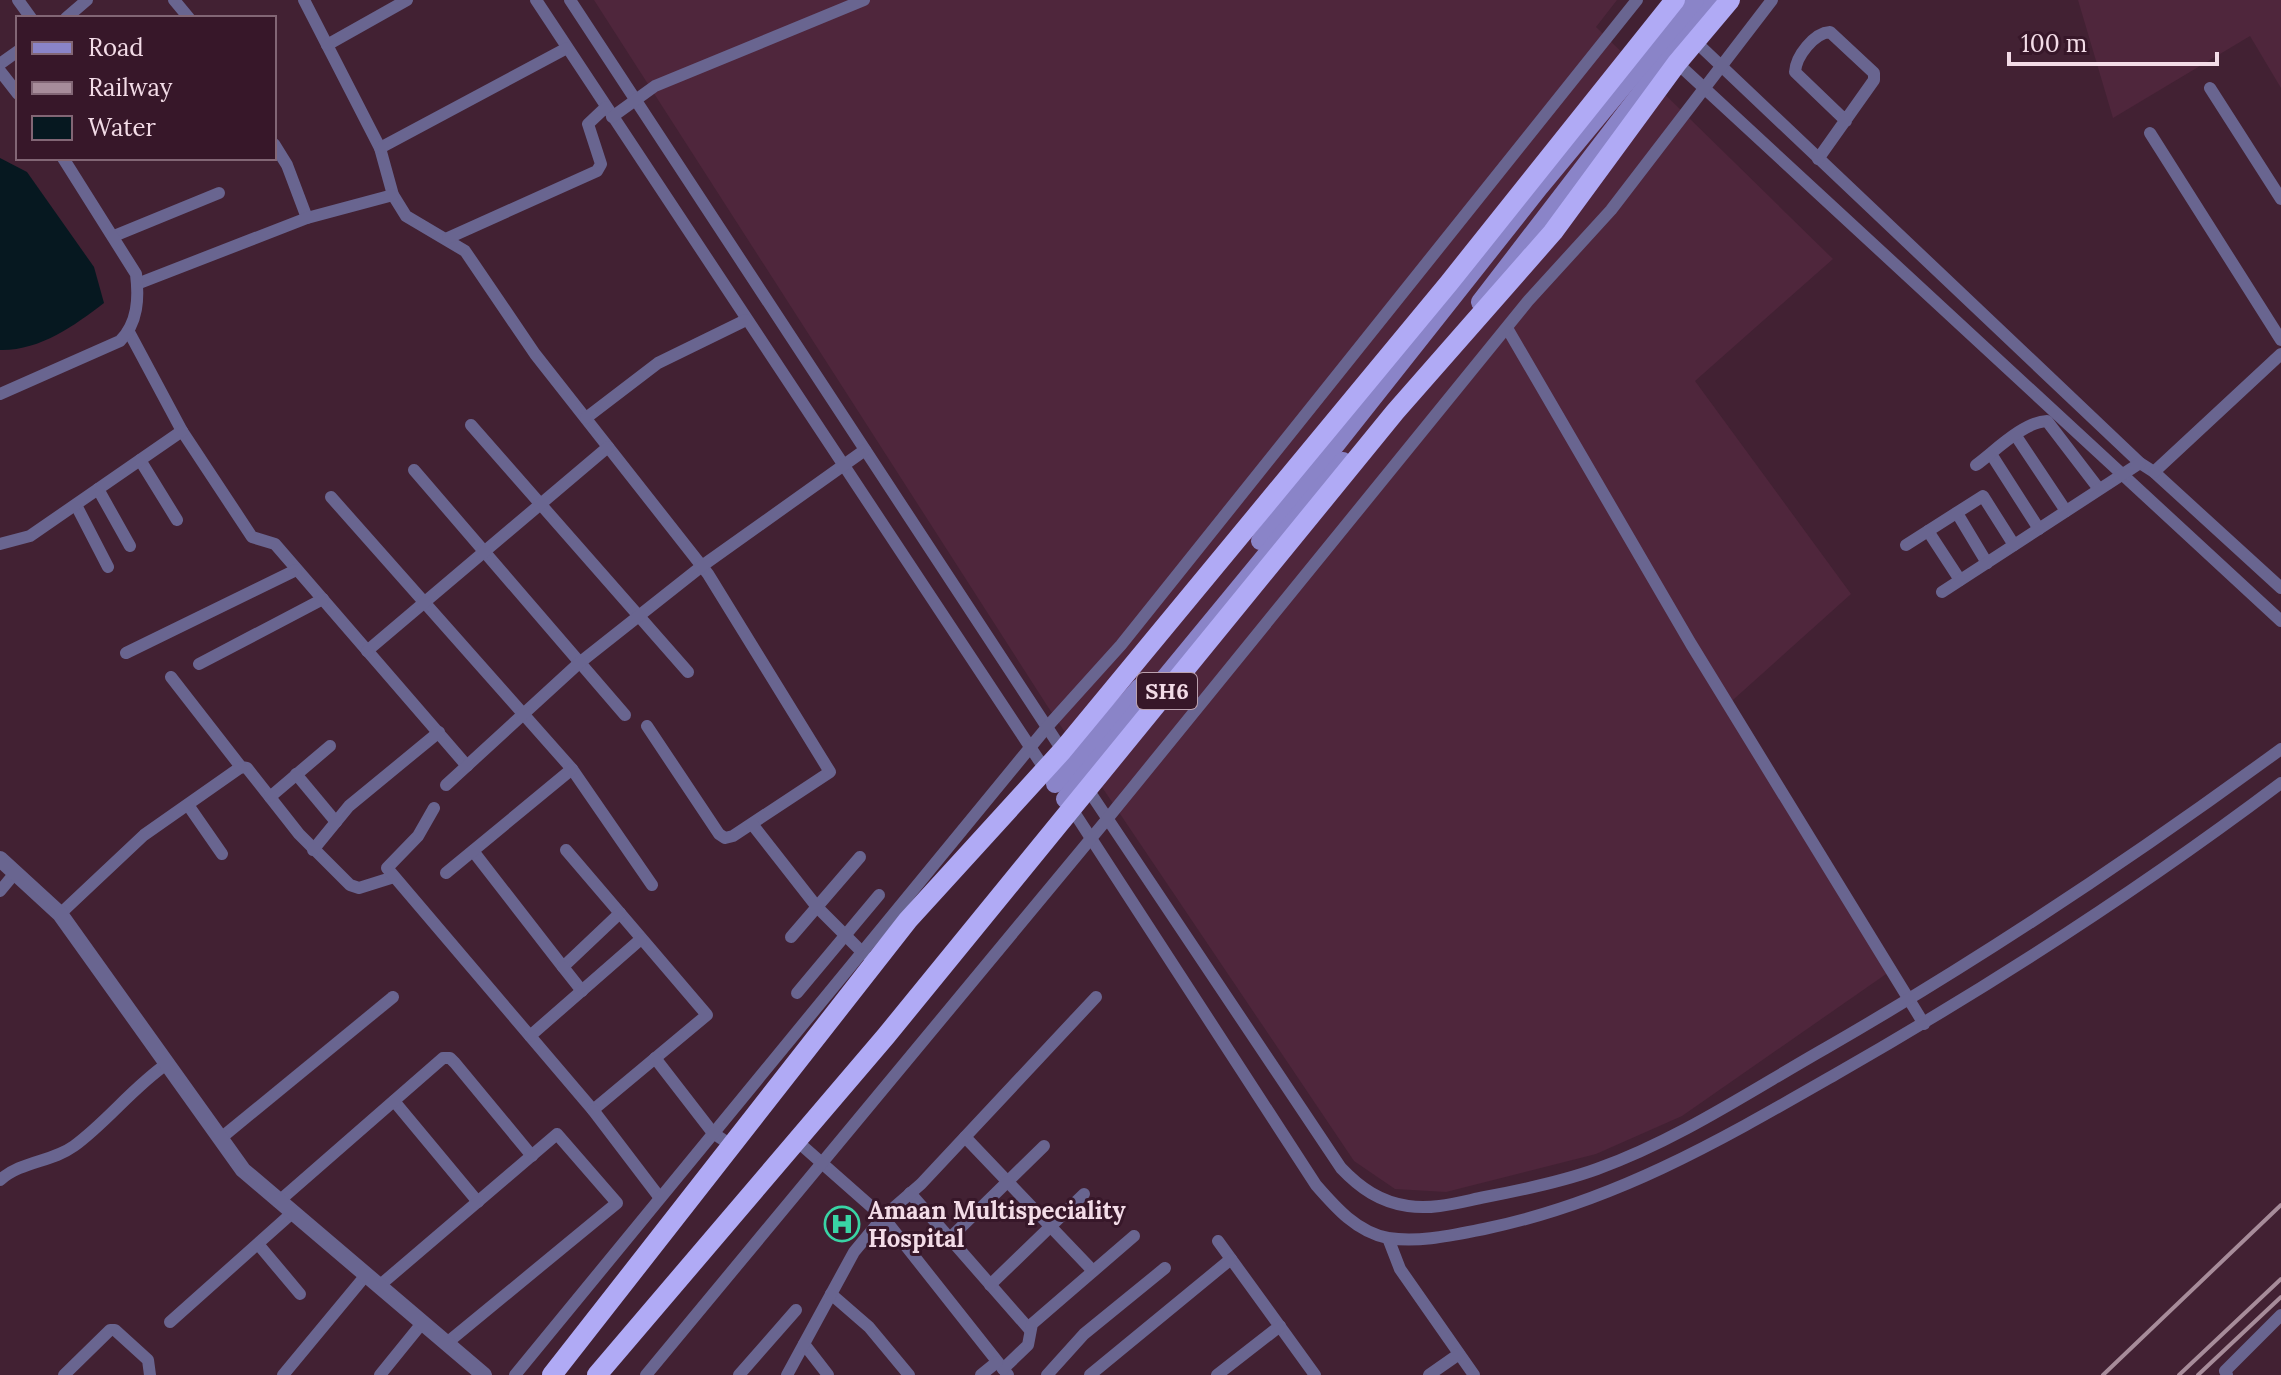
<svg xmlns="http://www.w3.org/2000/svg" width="2281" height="1375" font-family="Lora,serif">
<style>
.built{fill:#4f263c}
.water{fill:#061820}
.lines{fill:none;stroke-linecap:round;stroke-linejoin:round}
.minor{stroke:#696590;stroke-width:12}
.tertiary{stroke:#696590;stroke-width:16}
.secondary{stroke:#8a84c8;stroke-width:18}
.trunk{stroke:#b0aaf5;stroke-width:20}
.rail{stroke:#a78c9a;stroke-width:4}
.labels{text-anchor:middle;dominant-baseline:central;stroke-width:6;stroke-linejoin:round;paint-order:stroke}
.shield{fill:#371729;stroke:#bba1ae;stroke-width:2}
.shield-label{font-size:22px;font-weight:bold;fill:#f3dce7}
.poi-label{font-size:24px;font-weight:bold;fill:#f3dce7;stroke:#371729;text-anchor:start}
</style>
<rect width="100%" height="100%" fill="#422133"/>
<g class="built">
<path d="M 594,0 L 1617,0 L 1596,27 L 1833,259 L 1695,381 L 1851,594 L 1724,708 L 1889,972 L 1682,1116 L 1596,1154 L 1446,1192 L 1395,1189 L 1354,1161 L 1048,707 Z"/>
<path d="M 2078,0 L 2281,0 L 2281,88 L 2250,36 L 2113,118 Z"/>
</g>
<path class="water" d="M 0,158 L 27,172 L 94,267 L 104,303 C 74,326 39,351 0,350 Z"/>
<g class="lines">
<g class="minor">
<path d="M 18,0 L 31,18"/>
<path d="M 174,0 L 189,18"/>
<path d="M 304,0 L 380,148 L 393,195 L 406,216 L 465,251 L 535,354 L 708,574 L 830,772 L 733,836 L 725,838 L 719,834 L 647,726"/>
<path d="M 536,0 L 1048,774"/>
<path d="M 570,0 L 1064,753"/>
<path d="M 66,18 L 87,0"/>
<path d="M 1697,43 L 2140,463 L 2154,472 L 2281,588"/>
<path d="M 327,45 L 407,0"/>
<path d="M 1677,63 L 2281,621"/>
<path d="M 0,64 L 18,51"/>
<path d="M 0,71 L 18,94"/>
<path d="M 2210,88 L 2281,199"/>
<path d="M 612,117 L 655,86 L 864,0"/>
<path d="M 2150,133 L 2281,340"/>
<path d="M 274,144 L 287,165 L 307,218"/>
<path d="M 380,148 L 567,48"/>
<path d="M 1818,159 L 1874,80 L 1874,73 L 1830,32 C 1814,33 1796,56 1795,72 L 1846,121"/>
<path d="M 114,236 L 219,193"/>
<path d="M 448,238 L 597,171 L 601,164 L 588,124 L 606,107"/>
<path d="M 137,284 L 307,218 L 393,195"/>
<path d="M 1507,328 L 1691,644 L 1924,1024"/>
<path d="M 129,332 L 182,431 L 252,537 L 275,544 L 467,766"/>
<path d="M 0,394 L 120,341 C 138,323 139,298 136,274 L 63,158"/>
<path d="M 586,418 L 658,363 L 746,320"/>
<path d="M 471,425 L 688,672"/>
<path d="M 2016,436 L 2066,511"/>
<path d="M 1991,454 L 2039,529"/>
<path d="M 140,460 L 177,520"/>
<path d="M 1976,465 C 1994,452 2023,422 2047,421 L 2099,489"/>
<path d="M 414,470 L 625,715"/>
<path d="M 2154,472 L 2281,354"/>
<path d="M 98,489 L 130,546"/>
<path d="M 331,497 L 572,769 L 652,885"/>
<path d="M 76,505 L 108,567"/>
<path d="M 1957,513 L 1987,563"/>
<path d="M 1928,531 L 1960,580"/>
<path d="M 0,544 L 30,536 L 182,431"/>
<path d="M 1906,545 L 1983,496 L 2014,545"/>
<path d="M 1942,592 L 2140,463"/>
<path d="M 367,651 L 608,447"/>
<path d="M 126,653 L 296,570"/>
<path d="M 199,664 L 323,599"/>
<path d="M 171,677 L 241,767 L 247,768 L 299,834 L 350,885 L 359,888 L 394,877"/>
<path d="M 296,774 L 336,822"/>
<path d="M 446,785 L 578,664 L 702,566 L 865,450"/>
<path d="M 1085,785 L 1341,1168 C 1360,1188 1380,1202 1408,1206 C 1434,1210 1460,1202 1485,1197 C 1522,1190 1561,1182 1597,1169 C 1678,1140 1752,1090 1826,1048 C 1984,957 2135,856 2281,749"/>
<path d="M 270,797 L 330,746"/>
<path d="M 188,805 L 222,854"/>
<path d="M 1070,806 L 1316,1185 C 1336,1208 1357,1232 1388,1238 C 1419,1243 1453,1235 1484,1229 C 1615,1202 1721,1140 1836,1074 C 1990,986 2139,890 2281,783"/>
<path d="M 434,808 L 418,836 L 387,868 L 593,1110 L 707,1015 L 566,850"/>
<path d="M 752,824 L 817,907 L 864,954"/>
<path d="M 313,850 L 349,806 L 439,732"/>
<path d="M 473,851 L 563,967 L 620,913"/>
<path d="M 446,873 L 572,769"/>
<path d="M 0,891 L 15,873"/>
<path d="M 60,914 L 144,835 L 241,767"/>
<path d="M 791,937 L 860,857"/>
<path d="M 563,967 L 582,991"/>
<path d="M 797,993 L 879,895"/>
<path d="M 530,1036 L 641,939"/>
<path d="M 655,1058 L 713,1133 L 734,1147"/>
<path d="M 394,1101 L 478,1202"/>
<path d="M 593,1110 L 660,1198"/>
<path d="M 965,1137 L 1093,1271"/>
<path d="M 221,1138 L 393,997"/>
<path d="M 798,1142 L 883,1217 L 1008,1375"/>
<path d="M 0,1180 C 21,1161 52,1162 74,1146 C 108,1121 133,1087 168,1063"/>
<path d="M 910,1193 L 1030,1330"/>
<path d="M 278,1202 L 443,1058 L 450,1058 L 455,1063 L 532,1156"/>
<path d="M 1388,1238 L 1400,1269 L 1474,1375"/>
<path d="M 949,1239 L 1044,1146"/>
<path d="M 1218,1241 L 1315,1375"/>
<path d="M 258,1244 L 300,1294"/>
<path d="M 990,1285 L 1084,1194"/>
<path d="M 379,1286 L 557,1134 L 617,1203 L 448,1342"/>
<path d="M 831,1294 L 869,1327 L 909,1375"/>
<path d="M 170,1322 L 291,1214"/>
<path d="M 804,1344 L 828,1375"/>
<path d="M 1003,1369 L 1028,1345 L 1032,1324 L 1134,1236"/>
<path d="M 64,1375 L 110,1330 L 115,1330 L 148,1360 L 150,1375"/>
<path d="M 283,1375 L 366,1275"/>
<path d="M 380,1375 L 423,1322"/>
<path d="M 515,1375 L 1047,727 L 1121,645 L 1637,0"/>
<path d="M 646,1375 L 1108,818 L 1528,301 L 1611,210 L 1772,0"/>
<path d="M 739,1375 L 796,1310"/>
<path d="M 787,1375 L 854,1252 L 883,1217 L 921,1184 L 1096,997"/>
<path d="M 981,1375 L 997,1362"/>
<path d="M 1047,1375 L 1084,1334 L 1165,1268"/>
<path d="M 1090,1375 L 1231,1259"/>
<path d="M 1217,1375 L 1280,1326"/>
<path d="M 1429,1375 L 1459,1354"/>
<path d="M 2227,1375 L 2225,1371 L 2281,1315"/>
</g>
<path class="tertiary" d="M 0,859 L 60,914 L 243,1170 L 484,1375"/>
<g class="secondary">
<path d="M 1480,302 L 1712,0"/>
<path d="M 1260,541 L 1540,187 L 1695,0"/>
<path d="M 1055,784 L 1140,687"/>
<path d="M 1065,799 L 1343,461"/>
</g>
<g class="trunk">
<path d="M 552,1375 L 908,920 L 1062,751 L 1449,283 L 1675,0"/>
<path d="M 597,1375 L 886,1036 L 1395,412 L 1553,232 L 1677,63 L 1730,0"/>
</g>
<g class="rail">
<path d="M 2103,1375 L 2281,1205"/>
<path d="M 2179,1375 L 2281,1279"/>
<path d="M 2198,1375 L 2281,1297"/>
</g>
</g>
<defs>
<g id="hospital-ring" transform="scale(1.8)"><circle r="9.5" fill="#371729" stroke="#39d4a5" stroke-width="1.5"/><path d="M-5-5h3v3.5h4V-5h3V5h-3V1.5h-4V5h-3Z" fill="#39d4a5"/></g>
</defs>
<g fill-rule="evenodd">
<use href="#hospital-ring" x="842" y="1224"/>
</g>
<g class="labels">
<rect class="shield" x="1137" y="673" width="60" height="36" rx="6"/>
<g class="shield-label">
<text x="1167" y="691">SH6</text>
</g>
<g class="poi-label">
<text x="868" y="1210">Amaan Multispeciality<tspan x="868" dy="28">Hospital</tspan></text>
</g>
</g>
<rect x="16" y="16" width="260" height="144" fill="#371729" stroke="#826675" stroke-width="2"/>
<rect x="32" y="42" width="40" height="12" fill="#8a84c8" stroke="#826675" stroke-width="2"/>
<text x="88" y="56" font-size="24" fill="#f3dce7">Road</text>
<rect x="32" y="82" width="40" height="12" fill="#a78c9a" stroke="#826675" stroke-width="2"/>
<text x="88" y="96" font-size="24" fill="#f3dce7">Railway</text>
<rect x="32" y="116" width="40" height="24" fill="#061820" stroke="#826675" stroke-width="2"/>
<text x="88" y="136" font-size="24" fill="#f3dce7">Water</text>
<path d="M2009 52v12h208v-12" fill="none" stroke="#f3dce7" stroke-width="4"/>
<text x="2021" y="52" font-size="24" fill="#f3dce7" stroke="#371729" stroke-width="6" paint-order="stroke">100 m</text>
</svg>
